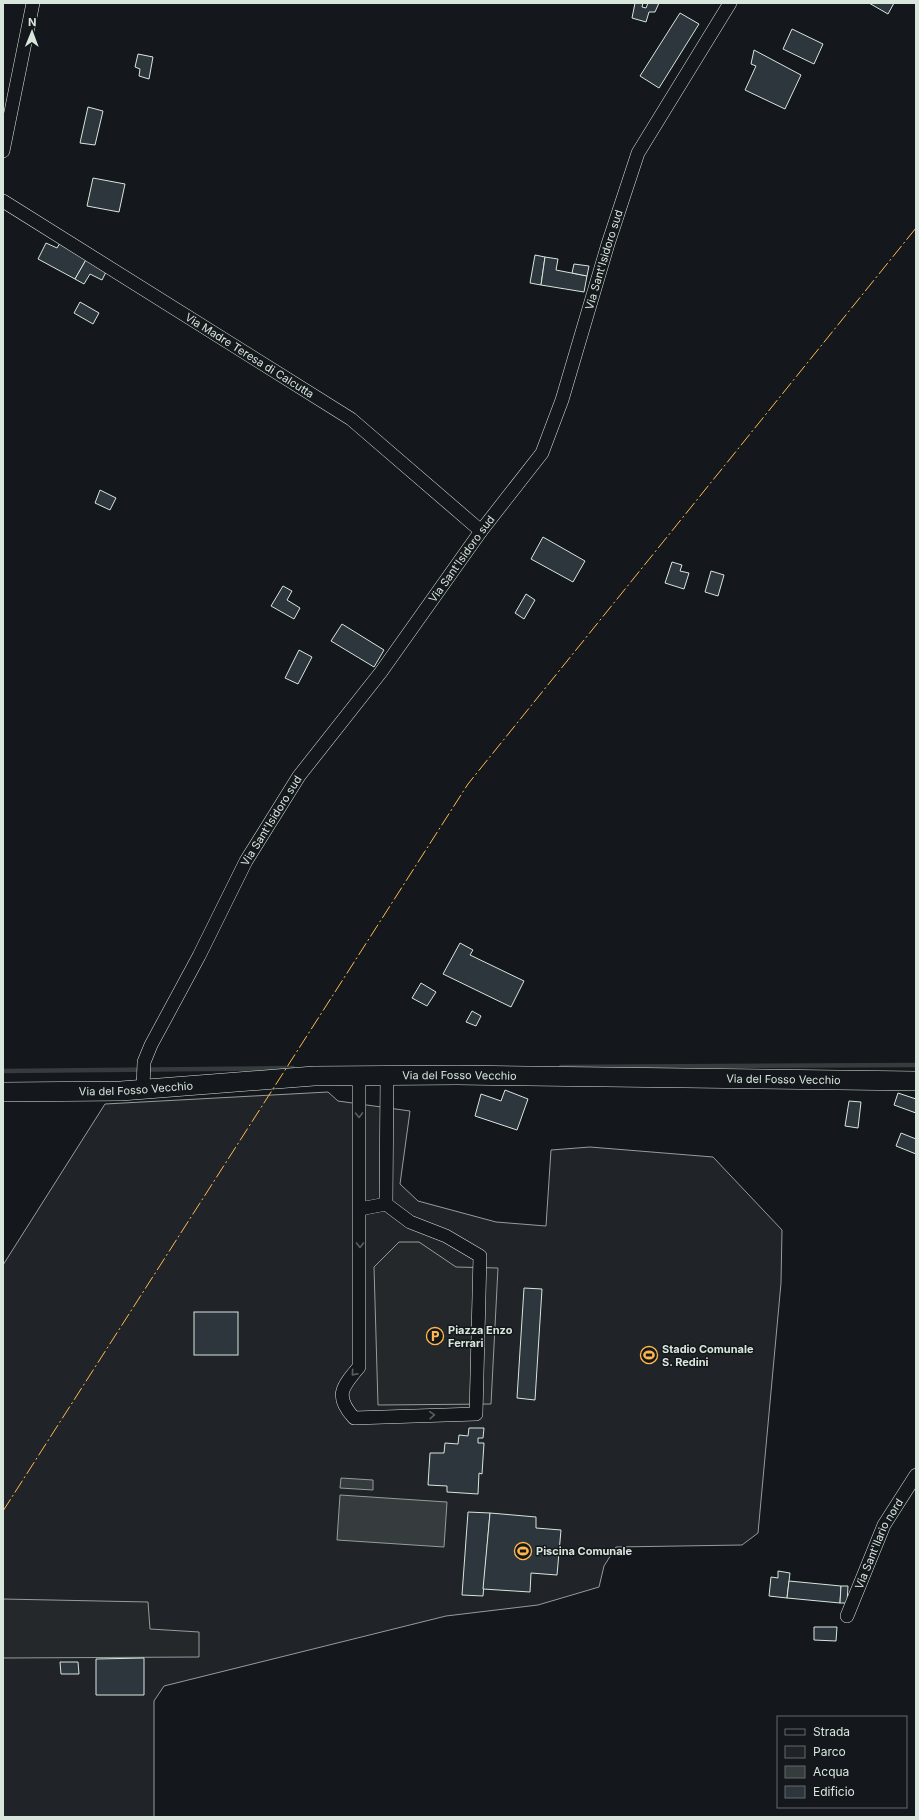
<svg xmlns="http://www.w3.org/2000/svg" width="919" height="1820" font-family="Inter,sans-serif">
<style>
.green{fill:#202428;stroke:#939e99}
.parking{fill:#24282b;stroke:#939e99}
.water{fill:#363b3e;stroke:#939e99}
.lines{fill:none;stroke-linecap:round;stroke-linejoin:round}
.stream{stroke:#363b3e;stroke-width:4.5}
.building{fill:#2c363c;stroke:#d8e6dc}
.street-casing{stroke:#d8e6dc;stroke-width:14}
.secondary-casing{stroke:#d8e6dc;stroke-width:20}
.street{stroke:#14181c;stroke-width:13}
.secondary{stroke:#14181c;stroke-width:19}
.power{stroke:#ffb74d;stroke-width:1;stroke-dasharray:14 3 2 3;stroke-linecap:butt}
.oneway{stroke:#59605f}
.labels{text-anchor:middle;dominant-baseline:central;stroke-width:3;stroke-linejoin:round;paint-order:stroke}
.street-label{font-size:11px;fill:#d8e6dc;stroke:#14181c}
.poi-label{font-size:11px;font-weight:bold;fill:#d8e6dc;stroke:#14181c;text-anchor:start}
</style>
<rect width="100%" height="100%" fill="#14181c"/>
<path class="green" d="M 328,1092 L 338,1101 L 410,1111 L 400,1184 L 418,1201 L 496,1222 L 546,1226 L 551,1150 L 590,1147 L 713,1157 L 782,1230 L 781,1283 L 758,1533 L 742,1545 L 616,1547 L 604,1566 L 599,1587 L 538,1605 L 446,1616 L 164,1686 L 154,1701 L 154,1817 L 3,1817 L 3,1265 L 105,1104 Z"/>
<g class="parking">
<path d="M 399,1242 L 419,1242 L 456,1267 L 498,1268 L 491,1404 L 378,1405 L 374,1267 Z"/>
<path d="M 3,1599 L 148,1602 L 150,1629 L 199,1632 L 199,1657 L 3,1658 Z"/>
</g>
<g class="water">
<path d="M 341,1478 L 373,1480 L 373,1490 L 340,1488 Z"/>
<path d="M 340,1495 L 447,1502 L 444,1547 L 337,1540 Z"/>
</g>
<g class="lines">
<g class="stream">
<path d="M 561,1067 L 916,1065"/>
<path d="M 3,1071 L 293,1068"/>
</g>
</g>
<g class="building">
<path d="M 635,3 L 643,3 L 642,7 L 646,8 L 648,3 L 659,3 L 655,12 L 649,12 L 646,22 L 632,18 Z"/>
<path d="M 869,3 L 894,3 L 888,14 Z"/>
<path d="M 680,13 L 699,24 L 659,88 L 640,76 Z"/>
<path d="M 792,29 L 823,44 L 814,64 L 783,49 Z"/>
<path d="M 754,50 L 801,75 L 785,109 L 745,90 L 756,66 L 751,64 Z"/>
<path d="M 138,54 L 153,57 L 149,79 L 139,76 L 140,69 L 135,67 Z"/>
<path d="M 88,107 L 103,111 L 95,145 L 80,143 Z"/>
<path d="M 93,178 L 125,184 L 119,212 L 87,206 Z"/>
<path d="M 46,243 L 57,248 L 60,243 L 87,258 L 75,279 L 38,259 Z"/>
<path d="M 535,255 L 545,257 L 541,285 L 530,283 Z"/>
<path d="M 545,257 L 558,259 L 556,270 L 587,276 L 584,292 L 541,285 Z"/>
<path d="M 87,258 L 107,270 L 102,280 L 90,274 L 84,284 L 75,279 Z"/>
<path d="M 574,264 L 589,266 L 587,276 L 572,273 Z"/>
<path d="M 80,302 L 99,313 L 93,324 L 74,313 Z"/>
<path d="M 100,490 L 116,498 L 110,510 L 95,503 Z"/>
<path d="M 543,537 L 585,561 L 573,582 L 531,559 Z"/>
<path d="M 672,562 L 682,565 L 680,571 L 689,573 L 684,589 L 665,583 Z"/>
<path d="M 711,571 L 724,575 L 718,596 L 705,592 Z"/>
<path d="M 283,586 L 292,591 L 287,600 L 300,608 L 294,619 L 271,606 Z"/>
<path d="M 526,594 L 535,600 L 524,619 L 515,613 Z"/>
<path d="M 342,624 L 384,650 L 374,667 L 331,641 Z"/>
<path d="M 299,650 L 312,657 L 298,684 L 285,678 Z"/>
<path d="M 460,943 L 473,950 L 470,955 L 524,981 L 511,1007 L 443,974 Z"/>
<path d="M 421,983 L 436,992 L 427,1006 L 412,998 Z"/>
<path d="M 472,1011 L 481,1016 L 476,1026 L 466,1022 Z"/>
<path d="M 505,1090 L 528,1099 L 517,1130 L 475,1116 L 481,1094 L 501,1101 Z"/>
<path d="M 898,1093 L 916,1099 L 916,1113 L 894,1105 Z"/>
<path d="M 849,1101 L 861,1102 L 858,1128 L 845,1126 Z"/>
<path d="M 901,1133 L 916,1139 L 916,1154 L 896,1146 Z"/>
<path d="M 524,1288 L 542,1289 L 535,1400 L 517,1398 Z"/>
<rect x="194" y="1312" width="44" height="43"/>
<path d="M 469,1428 L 484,1428 L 483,1438 L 478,1438 L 478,1443 L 484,1443 L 482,1474 L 479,1473 L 478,1494 L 447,1492 L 447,1486 L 428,1485 L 430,1453 L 444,1453 L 445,1443 L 458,1444 L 459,1435 L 468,1436 Z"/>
<path d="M 468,1512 L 490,1513 L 483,1596 L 462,1595 Z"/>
<path d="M 490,1513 L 536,1517 L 536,1528 L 561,1530 L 557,1575 L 531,1573 L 530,1592 L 483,1589 Z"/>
<path d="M 778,1571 L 790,1573 L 787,1598 L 769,1596 L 771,1577 L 778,1578 Z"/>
<path d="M 789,1581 L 841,1586 L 840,1603 L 787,1598 Z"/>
<path d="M 841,1586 L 848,1586 L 847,1603 L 840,1603 Z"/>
<path d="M 814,1627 L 837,1627 L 836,1641 L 814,1640 Z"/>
<path d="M 144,1658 L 144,1695 L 96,1695 L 96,1659 Z"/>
<path d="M 60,1662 L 78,1662 L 79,1674 L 61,1674 Z"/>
</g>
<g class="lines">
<g class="street-casing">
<g id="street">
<path d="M 3,151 L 33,3"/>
<path id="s1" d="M 3,201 L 351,419 L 481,531"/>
<path d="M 359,1076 L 359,1367 C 342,1387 334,1396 354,1418 L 476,1414 L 480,1256 L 446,1236 L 410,1222 L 386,1204 L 387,1076"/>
<path id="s2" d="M 143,1088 L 144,1062 L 151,1045 L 199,956 L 246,861 L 299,776 L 381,672 L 481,531 L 542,453 L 562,400 L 608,244 L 638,153 L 730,3"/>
<path d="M 360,1209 L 386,1204"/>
<path id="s3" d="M 847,1616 L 884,1525 L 916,1475"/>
</g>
</g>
<g class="secondary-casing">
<g id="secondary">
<path id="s4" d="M 3,1092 L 121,1091 L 314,1076 L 457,1075 L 916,1081"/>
</g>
</g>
<use href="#street" class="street"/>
<use href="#secondary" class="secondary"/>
<path class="power" d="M 3,1511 L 468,784 L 916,228"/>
</g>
<defs><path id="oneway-chevron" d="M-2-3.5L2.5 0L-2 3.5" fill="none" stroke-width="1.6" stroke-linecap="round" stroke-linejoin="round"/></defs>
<g class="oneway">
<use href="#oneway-chevron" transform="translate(359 1115) rotate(89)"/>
<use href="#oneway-chevron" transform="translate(360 1245) rotate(90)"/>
<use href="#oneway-chevron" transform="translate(354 1373) rotate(131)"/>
<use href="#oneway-chevron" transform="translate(432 1415) rotate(-2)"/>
</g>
<defs>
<g id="parking-ring" transform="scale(0.9)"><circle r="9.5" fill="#14181c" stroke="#ffb74d" stroke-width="1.5"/><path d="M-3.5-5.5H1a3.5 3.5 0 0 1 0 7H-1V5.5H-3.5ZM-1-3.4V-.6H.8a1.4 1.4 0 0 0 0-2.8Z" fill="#ffb74d"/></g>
<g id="stadium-ring" transform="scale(0.9)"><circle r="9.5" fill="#14181c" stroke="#ffb74d" stroke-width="1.5"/><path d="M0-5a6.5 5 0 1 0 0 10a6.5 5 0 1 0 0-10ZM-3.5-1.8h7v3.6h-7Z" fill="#ffb74d"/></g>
</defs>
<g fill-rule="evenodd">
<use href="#parking-ring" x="435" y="1336"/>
<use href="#stadium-ring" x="649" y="1355"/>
<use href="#stadium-ring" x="523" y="1551"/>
</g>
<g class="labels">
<g class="street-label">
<text stroke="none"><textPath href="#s2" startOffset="959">Via Sant'Isidoro sud</textPath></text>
<text stroke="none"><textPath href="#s1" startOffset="291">Via Madre Teresa di Calcutta</textPath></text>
<text stroke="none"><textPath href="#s2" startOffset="623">Via Sant'Isidoro sud</textPath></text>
<text stroke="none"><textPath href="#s2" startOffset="299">Via Sant'Isidoro sud</textPath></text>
<text stroke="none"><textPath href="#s4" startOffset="457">Via del Fosso Vecchio</textPath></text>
<text stroke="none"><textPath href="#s4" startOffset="781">Via del Fosso Vecchio</textPath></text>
<text stroke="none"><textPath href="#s4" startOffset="133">Via del Fosso Vecchio</textPath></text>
<text stroke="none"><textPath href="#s3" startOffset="79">Via Sant'Ilario nord</textPath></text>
</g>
<g class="poi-label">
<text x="448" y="1330">Piazza Enzo<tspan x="448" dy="13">Ferrari</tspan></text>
<text x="662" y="1349">Stadio Comunale<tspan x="662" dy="13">S. Redini</tspan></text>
<text x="536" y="1551">Piscina Comunale</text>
</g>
</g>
<rect width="919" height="1820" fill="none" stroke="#d8e6dc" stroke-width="8"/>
<rect x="777" y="1716" width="130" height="92" fill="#14181c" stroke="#626a69"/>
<rect x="785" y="1729" width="20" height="6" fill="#14181c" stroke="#626a69"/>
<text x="813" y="1736" font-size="12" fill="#d8e6dc">Strada</text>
<rect x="785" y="1746" width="20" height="12" fill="#202428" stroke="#626a69"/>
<text x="813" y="1756" font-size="12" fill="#d8e6dc">Parco</text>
<rect x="785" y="1766" width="20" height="12" fill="#363b3e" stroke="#626a69"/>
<text x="813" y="1776" font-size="12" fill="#d8e6dc">Acqua</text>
<rect x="785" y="1786" width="20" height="12" fill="#2c363c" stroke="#626a69"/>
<text x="813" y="1796" font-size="12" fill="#d8e6dc">Edificio</text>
<g transform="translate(32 32) rotate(1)" stroke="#14181c" stroke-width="3" paint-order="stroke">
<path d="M0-3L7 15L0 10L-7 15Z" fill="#d8e6dc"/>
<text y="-6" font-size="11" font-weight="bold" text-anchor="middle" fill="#d8e6dc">N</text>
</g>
</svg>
